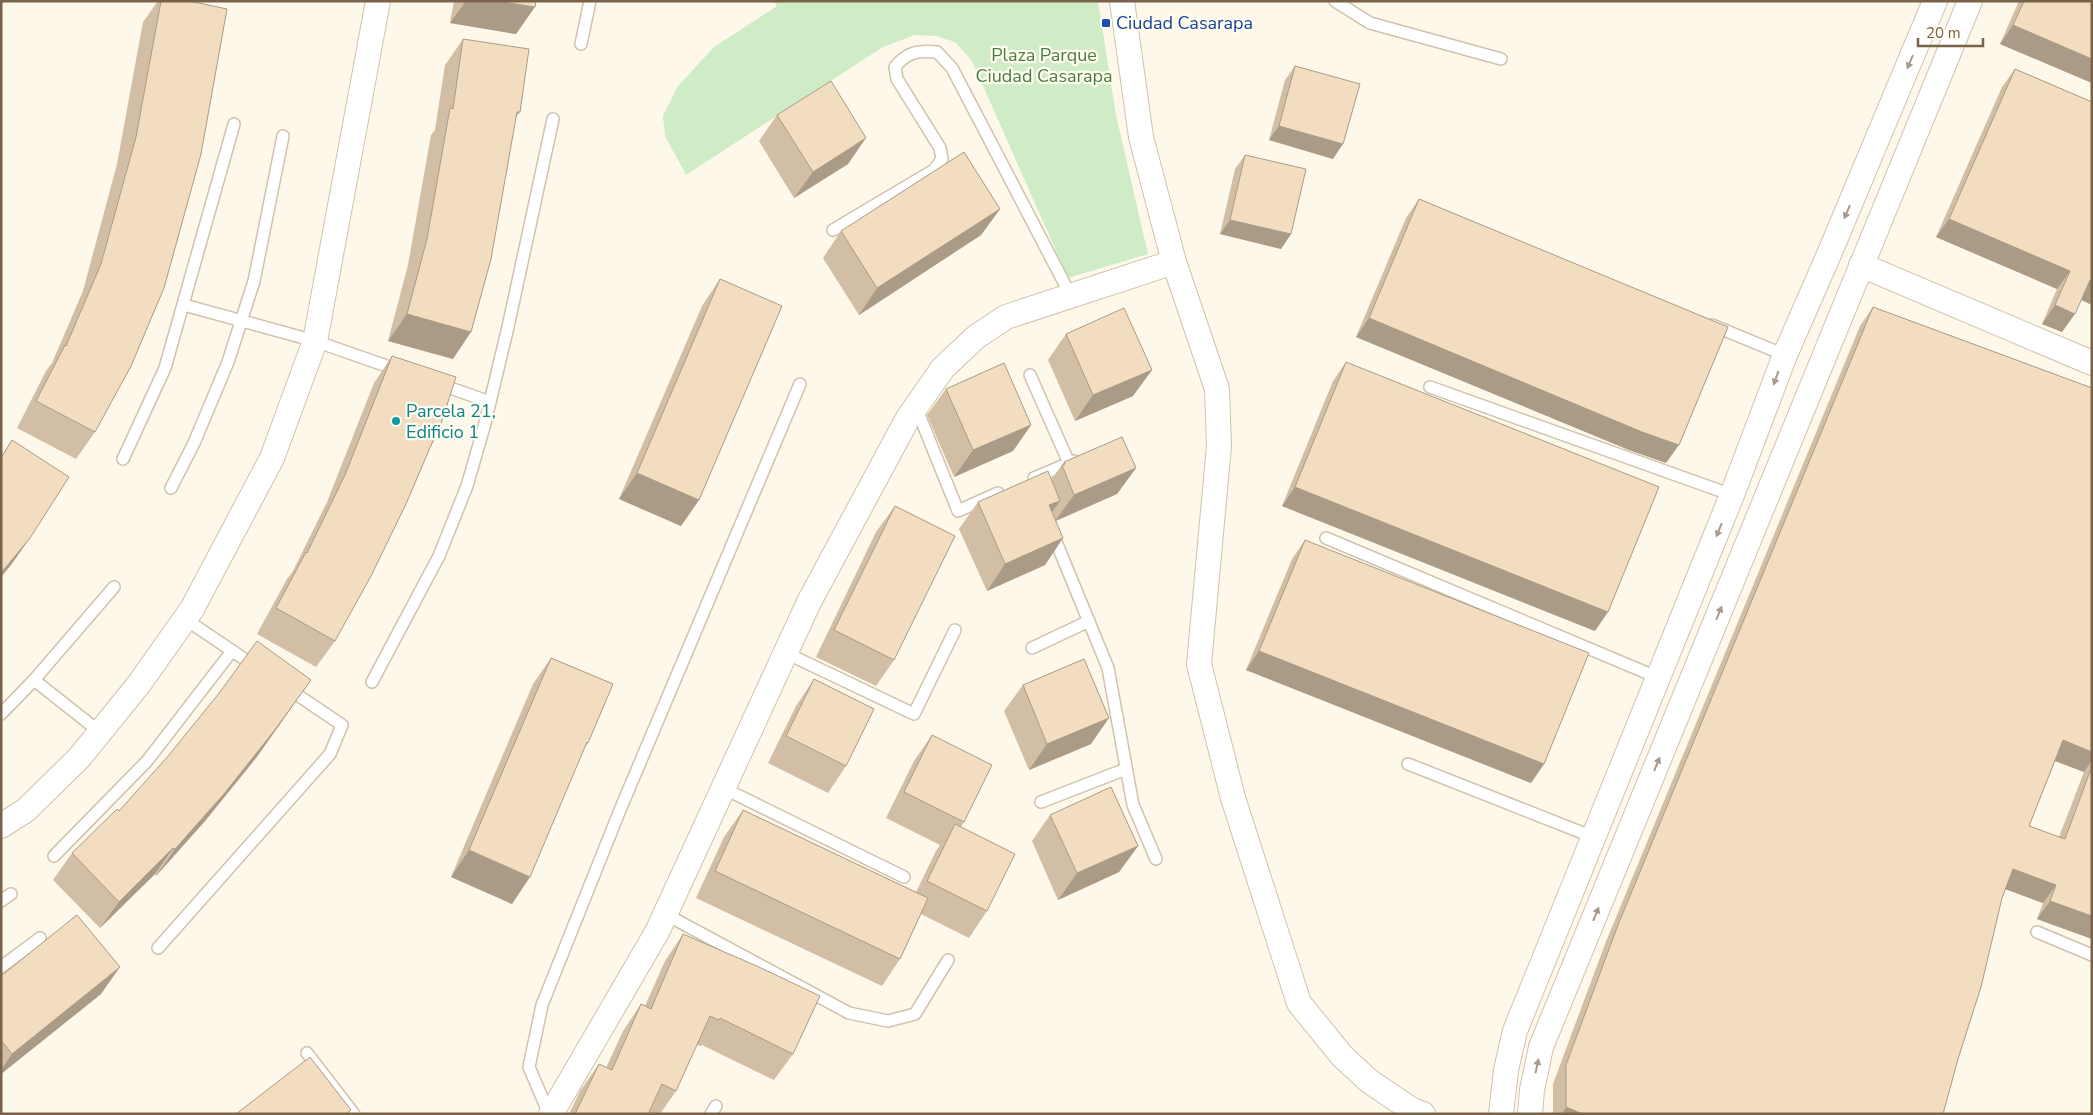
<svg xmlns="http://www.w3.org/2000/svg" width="2093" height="1115" font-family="'Nunito Sans',sans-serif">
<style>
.green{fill:#d0ecc7}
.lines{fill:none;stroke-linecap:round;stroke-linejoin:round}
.lane-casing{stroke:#d0c2ae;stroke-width:14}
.street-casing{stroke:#d0c2ae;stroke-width:26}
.lane{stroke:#fff;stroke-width:11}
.street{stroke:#fff;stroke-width:24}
.wall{fill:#d1bea5;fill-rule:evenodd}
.shaded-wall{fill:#aa9b86}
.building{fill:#f3ddc0;stroke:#aa9b86}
.oneway{fill:#a89a8a}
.transit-dot{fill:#1a4fb4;stroke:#fffcf0;stroke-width:2}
.culture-dot{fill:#0f9aa8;stroke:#fffcf0;stroke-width:2}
.labels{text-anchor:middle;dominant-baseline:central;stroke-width:4.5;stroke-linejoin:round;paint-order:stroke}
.transit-label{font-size:18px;fill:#164399;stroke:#fffcf0;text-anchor:start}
.park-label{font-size:18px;fill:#4b7f42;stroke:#fffcf0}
.culture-label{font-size:18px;fill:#0d838f;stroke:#fffcf0;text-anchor:start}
</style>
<rect width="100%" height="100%" fill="#fdf8e9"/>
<path class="green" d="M 774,1 L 1098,1 L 1116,115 L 1148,254 L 1068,278 L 972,61 L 955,42 L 937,36 L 915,35 L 883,47 L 686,175 L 665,136 L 663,116 L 678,86 L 714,47 L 777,6 Z"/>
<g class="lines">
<g class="lane-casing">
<g id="lane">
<path d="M 1335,1 L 1370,23 L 1501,59"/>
<path d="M 581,44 L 590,1"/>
<path d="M 833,230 L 934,170 L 942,159 L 940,148 L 897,79 L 895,67 C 907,52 918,50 937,52 L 952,68 L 1071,296"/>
<path d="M 184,305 L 315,341 L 398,370"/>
<path d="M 1712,325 L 1785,355"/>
<path d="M 1030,375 L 1069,463"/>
<path d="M 439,384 L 490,402"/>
<path d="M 1430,387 L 1732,495"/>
<path d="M 916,407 L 958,511 L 998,493"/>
<path d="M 123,459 L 165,368 L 234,124"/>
<path d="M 1034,478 L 1074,461"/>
<path d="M 171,488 L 194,443 L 228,362 L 254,281 L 283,136"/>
<path d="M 1052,532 L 1108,668 L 1133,805 L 1156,859"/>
<path d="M 1326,538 L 1659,678"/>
<path d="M 1032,648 L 1089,621"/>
<path d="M 786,653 L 914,714 L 955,630"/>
<path d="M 34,680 L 100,732"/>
<path d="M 372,682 L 439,556 L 467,486 L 484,427 L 508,327 L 553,119"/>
<path d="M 1,714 L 34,680 L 114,587"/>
<path d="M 1408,764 L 1593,837"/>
<path d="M 723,788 L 904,877"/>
<path d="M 1041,802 L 1126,769"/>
<path d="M 54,856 L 147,761 L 232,651"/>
<path d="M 1,901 L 11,894"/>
<path d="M 665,914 L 849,1013 L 888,1021 L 915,1014 L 948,960"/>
<path d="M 2037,932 L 2092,955"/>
<path d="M 158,948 L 330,754 L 342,725 L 185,619"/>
<path d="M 1,967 L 40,938"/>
<path d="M 307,1053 L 354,1114"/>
<path d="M 549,1114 L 529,1067 L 542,1005 L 620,810 L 800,384"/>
<path d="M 711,1114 L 716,1106"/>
</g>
</g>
<g class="street-casing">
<g id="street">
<path d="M 1122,1 L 1141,137 L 1174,262 L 1217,389 L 1219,446 L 1199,664 L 1233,798 L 1299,1003 L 1342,1056 L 1369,1081 L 1412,1110 L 1423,1114"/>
<path d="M 1861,265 L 2092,363"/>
<path d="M 1,826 L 26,810 L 79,758 L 139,684 L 192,609 L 272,458 L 315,341 L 378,1"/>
<path d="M 551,1114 L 657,932 L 809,602 L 908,418 L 943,368 L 976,337 L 1006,317 L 1174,262"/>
<path d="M 1501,1114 L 1506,1070 L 1515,1031 L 1732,495 L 1785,355 L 1830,252 L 1935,1"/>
<path d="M 1530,1114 L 1532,1090 L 1541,1047 L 1970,1"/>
</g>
</g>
<use href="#lane" class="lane"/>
<use href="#street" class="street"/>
</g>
<g class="wall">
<path d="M 158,1 L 189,1 L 95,432 L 76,459 L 17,428 L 46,371 L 52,363 L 83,291 L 117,164 L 143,22 Z"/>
<path d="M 454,1 L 536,1 L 516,34 L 450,23 Z"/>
<path d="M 2019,1 L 2092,1 L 2092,83 L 2000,44 Z"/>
<path d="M 463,39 L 520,112 L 516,117 L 453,359 L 388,341 L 408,265 L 431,135 L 435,130 L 445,65 Z"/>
<path d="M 1295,66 L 1333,159 L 1269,140 L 1285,80 Z"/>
<path d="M 2015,69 L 2092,102 L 2092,305 L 2081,300 L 2062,332 L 2042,324 L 2057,289 L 1936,237 L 2002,87 Z"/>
<path d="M 777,115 L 848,164 L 794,198 L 759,141 Z"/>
<path d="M 1245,155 L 1291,234 L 1281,249 L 1220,234 L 1235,169 Z"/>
<path d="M 1419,199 L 1666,463 L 1629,450 L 1356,337 L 1406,218 Z"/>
<path d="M 1000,209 L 981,235 L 859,315 L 823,258 L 841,231 Z"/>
<path d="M 720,279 L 699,500 L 681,526 L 619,499 L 702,306 Z"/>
<path d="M 1873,307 L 2092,388 L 2092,939 L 2037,919 L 2043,903 L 2005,889 L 2002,898 L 1943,1114 L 1553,1114 L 1553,1084 L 1605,944 L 1860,326 ZM 2055,761 L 2084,772 L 2059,837 L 2029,826 Z"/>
<path d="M 1066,334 L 1133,396 L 1075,421 L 1048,360 Z"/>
<path d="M 392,356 L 437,436 L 432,444 L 335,641 L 316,667 L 257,634 L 287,579 L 293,571 L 327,502 L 374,383 Z"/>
<path d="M 1346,362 L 1595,631 L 1282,506 L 1333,381 Z"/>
<path d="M 946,389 L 1031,425 L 1013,451 L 954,477 L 927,415 Z"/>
<path d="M 1064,462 L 1136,468 L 1117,494 L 1056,521 L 1063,538 L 1045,565 L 987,591 L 959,529 L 978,502 L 1051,480 Z"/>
<path d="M 895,506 L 894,660 L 876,686 L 816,657 L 876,532 Z"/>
<path d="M 1305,540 L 1544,764 L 1531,783 L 1246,670 L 1292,559 Z"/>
<path d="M 551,658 L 588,743 L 584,749 L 512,904 L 451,877 L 533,684 Z"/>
<path d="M 814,679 L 846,766 L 828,793 L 768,763 L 796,706 Z"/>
<path d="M 1023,685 L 1091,744 L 1029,770 L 1004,711 Z"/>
<path d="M 292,707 L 256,758 L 205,821 L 156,876 L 155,874 L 100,928 L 53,880 L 72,853 L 119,811 Z"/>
<path d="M 932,735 L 964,822 L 961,827 L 987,911 L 969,938 L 921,914 L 900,959 L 882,986 L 696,898 L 724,837 L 743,810 L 916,892 L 936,851 L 940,845 L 886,818 L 914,761 Z"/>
<path d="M 1050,815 L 1138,846 L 1119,872 L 1058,900 L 1032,841 Z"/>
<path d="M 683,934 L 793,1054 L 774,1080 L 702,1045 L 701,1046 L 697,1045 L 676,1091 L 660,1114 L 649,1113 L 648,1114 L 569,1114 L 580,1091 L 599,1064 L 606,1068 L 623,1031 L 641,1004 L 645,1006 L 665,961 Z"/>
<path d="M 1,976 L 101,994 L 1,1074 Z"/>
</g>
<g class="shaded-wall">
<path d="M 466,1 L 497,1 L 535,7 L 516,34 L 450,23 Z"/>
<path d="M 2013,25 L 2092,59 L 2092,83 L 2000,44 Z"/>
<path d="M 1279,126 L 1343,144 L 1333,159 L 1269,140 Z"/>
<path d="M 866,138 L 848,164 L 794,198 L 813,172 Z"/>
<path d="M 1000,209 L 981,235 L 859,315 L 877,288 Z"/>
<path d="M 1949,219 L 2070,271 L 2057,289 L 1936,237 Z"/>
<path d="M 1230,220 L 1291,234 L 1281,249 L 1220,234 Z"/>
<path d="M 2090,280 L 2092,281 L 2092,305 L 2078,298 Z"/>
<path d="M 2055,305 L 2075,314 L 2062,332 L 2042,324 Z"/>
<path d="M 407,314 L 471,332 L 453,359 L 388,341 Z"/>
<path d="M 1369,318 L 1679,445 L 1666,463 L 1629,450 L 1356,337 Z"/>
<path d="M 1152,370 L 1133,396 L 1075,421 L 1093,395 Z"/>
<path d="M 1031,425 L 1013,451 L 954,477 L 973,450 Z"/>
<path d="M 1136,468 L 1117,494 L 1055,521 L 1074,495 Z"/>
<path d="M 637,473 L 699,500 L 681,526 L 619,499 Z"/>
<path d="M 1295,487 L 1608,612 L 1595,631 L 1282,506 Z"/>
<path d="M 1060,501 L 1041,527 L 1049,505 Z"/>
<path d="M 30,538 L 11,565 L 1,577 L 1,573 Z"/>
<path d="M 1063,538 L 1045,565 L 987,591 L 1005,564 Z"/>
<path d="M 1259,651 L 1544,764 L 1531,783 L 1246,670 Z"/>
<path d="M 311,680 L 256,758 L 205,821 L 156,876 L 175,849 Z"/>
<path d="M 1109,718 L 1091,744 L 1029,770 L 1047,744 Z"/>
<path d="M 2063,740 L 2092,752 L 2092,760 L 2084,772 L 2050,759 Z"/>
<path d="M 1138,846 L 1119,872 L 1058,900 L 1077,873 Z"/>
<path d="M 173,848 L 155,874 L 100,928 L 119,902 Z"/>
<path d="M 469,850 L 530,877 L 512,904 L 451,877 Z"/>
<path d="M 2013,869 L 2056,885 L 2043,903 L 2000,887 Z"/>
<path d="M 2050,901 L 2092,916 L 2092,939 L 2037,919 Z"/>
<path d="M 120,967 L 101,994 L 1,1074 L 1,1070 L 12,1054 Z"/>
<path d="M 1566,1107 L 1583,1114 L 1562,1114 Z"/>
</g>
<g class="building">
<path d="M 161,1 L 189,1 L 227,9 L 201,154 L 164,288 L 131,366 L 95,432 L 36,401 L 65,345 L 66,346 L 101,264 L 136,137 Z"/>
<path d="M 497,1 L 536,1 L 535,7 Z"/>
<path d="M 2024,1 L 2092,1 L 2092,59 L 2013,25 Z"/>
<path d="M 463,39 L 529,49 L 520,112 L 517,112 L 491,259 L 471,332 L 407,314 L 427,239 L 450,108 L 453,109 Z"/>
<path d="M 1295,66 L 1360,84 L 1343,144 L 1279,126 Z"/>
<path d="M 2015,69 L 2092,102 L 2092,281 L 2090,280 L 2075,314 L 2055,305 L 2070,271 L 1949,219 Z"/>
<path d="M 831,81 L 866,138 L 813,172 L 777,115 Z"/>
<path d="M 964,152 L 1000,209 L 877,288 L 841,231 Z"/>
<path d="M 1245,155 L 1306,169 L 1291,234 L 1230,220 Z"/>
<path d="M 1419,199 L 1728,327 L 1679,445 L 1642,432 L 1369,318 Z"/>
<path d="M 720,279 L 782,306 L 699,500 L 637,473 Z"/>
<path d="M 1873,307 L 2092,388 L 2092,752 L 2063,740 L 2029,826 L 2065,839 L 2092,766 L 2092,916 L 2050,901 L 2056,885 L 2013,869 L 2002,898 L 1981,987 L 1958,1059 L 1943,1114 L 1583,1114 L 1566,1107 L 1566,1065 L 1618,925 Z"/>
<path d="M 1124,308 L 1152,370 L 1093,395 L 1066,334 Z"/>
<path d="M 392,356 L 456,377 L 437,436 L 435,436 L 406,504 L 371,576 L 335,641 L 276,608 L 306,552 L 307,553 L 345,475 Z"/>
<path d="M 1346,362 L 1659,487 L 1608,612 L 1295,487 Z"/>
<path d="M 1004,363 L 1031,425 L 973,450 L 946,389 Z"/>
<path d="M 1122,437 L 1136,468 L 1074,495 L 1062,465 L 1065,464 L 1064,462 Z"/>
<path d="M 12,440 L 69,477 L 30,538 L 1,573 L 1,458 Z"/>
<path d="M 1048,471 L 1060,501 L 1049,505 L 1063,538 L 1005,564 L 978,502 Z"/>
<path d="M 895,506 L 955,536 L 894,660 L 834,630 Z"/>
<path d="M 1305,540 L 1589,653 L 1544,764 L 1259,651 Z"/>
<path d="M 257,641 L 311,680 L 274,731 L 224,794 L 175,849 L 173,848 L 119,902 L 72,853 L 117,809 L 119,811 L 169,755 L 220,692 Z"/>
<path d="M 551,658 L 613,684 L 588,743 L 587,742 L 530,877 L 469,850 Z"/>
<path d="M 1084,659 L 1109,718 L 1047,744 L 1023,685 Z"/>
<path d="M 814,679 L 874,709 L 846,766 L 786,736 Z"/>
<path d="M 932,735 L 992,765 L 964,822 L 904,792 Z"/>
<path d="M 1111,787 L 1138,846 L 1077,873 L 1050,815 Z"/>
<path d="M 743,810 L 928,898 L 900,959 L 715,871 Z"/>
<path d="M 955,824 L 1015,854 L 987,911 L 927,881 Z"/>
<path d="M 77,915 L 120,967 L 12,1054 L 1,1040 L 1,976 Z"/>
<path d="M 683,934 L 759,967 L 820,996 L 793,1054 L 720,1018 L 719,1020 L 710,1016 L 676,1091 L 662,1084 L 648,1114 L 575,1114 L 599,1064 L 612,1070 L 641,1004 L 651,1009 Z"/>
<path d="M 310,1057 L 351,1110 L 346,1114 L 236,1114 Z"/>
</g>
<defs><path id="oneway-solid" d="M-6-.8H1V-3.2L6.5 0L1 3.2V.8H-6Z" transform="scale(1.25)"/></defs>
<g class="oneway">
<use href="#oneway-solid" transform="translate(1910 62) rotate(113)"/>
<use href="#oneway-solid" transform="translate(1847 212) rotate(113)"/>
<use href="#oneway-solid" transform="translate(1776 378) rotate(110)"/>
<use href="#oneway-solid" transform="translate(1719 530) rotate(112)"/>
<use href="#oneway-solid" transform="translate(1719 613) rotate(-68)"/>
<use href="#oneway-solid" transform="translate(1657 764) rotate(-68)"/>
<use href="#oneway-solid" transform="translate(1596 914) rotate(-68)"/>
<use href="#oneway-solid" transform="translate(1537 1066) rotate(-78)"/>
</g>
<rect class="transit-dot" x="1101" y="18" width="10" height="10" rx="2.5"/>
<circle class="culture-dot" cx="396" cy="421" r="5"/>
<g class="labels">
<g class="transit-label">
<text x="1116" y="23">Ciudad Casarapa</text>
</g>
<g class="park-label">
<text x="1044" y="55">Plaza Parque<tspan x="1044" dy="21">Ciudad Casarapa</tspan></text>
</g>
<g class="culture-label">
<text x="406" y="411">Parcela 21,<tspan x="406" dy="21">Edificio 1</tspan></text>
</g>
</g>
<rect width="2093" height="1115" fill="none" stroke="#79634b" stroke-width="5"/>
<path d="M1918 38v8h65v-8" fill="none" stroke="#79634b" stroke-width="2.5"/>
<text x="1926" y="38" font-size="15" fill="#79634b" stroke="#fffcf0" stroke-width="4" paint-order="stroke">20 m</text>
</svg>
